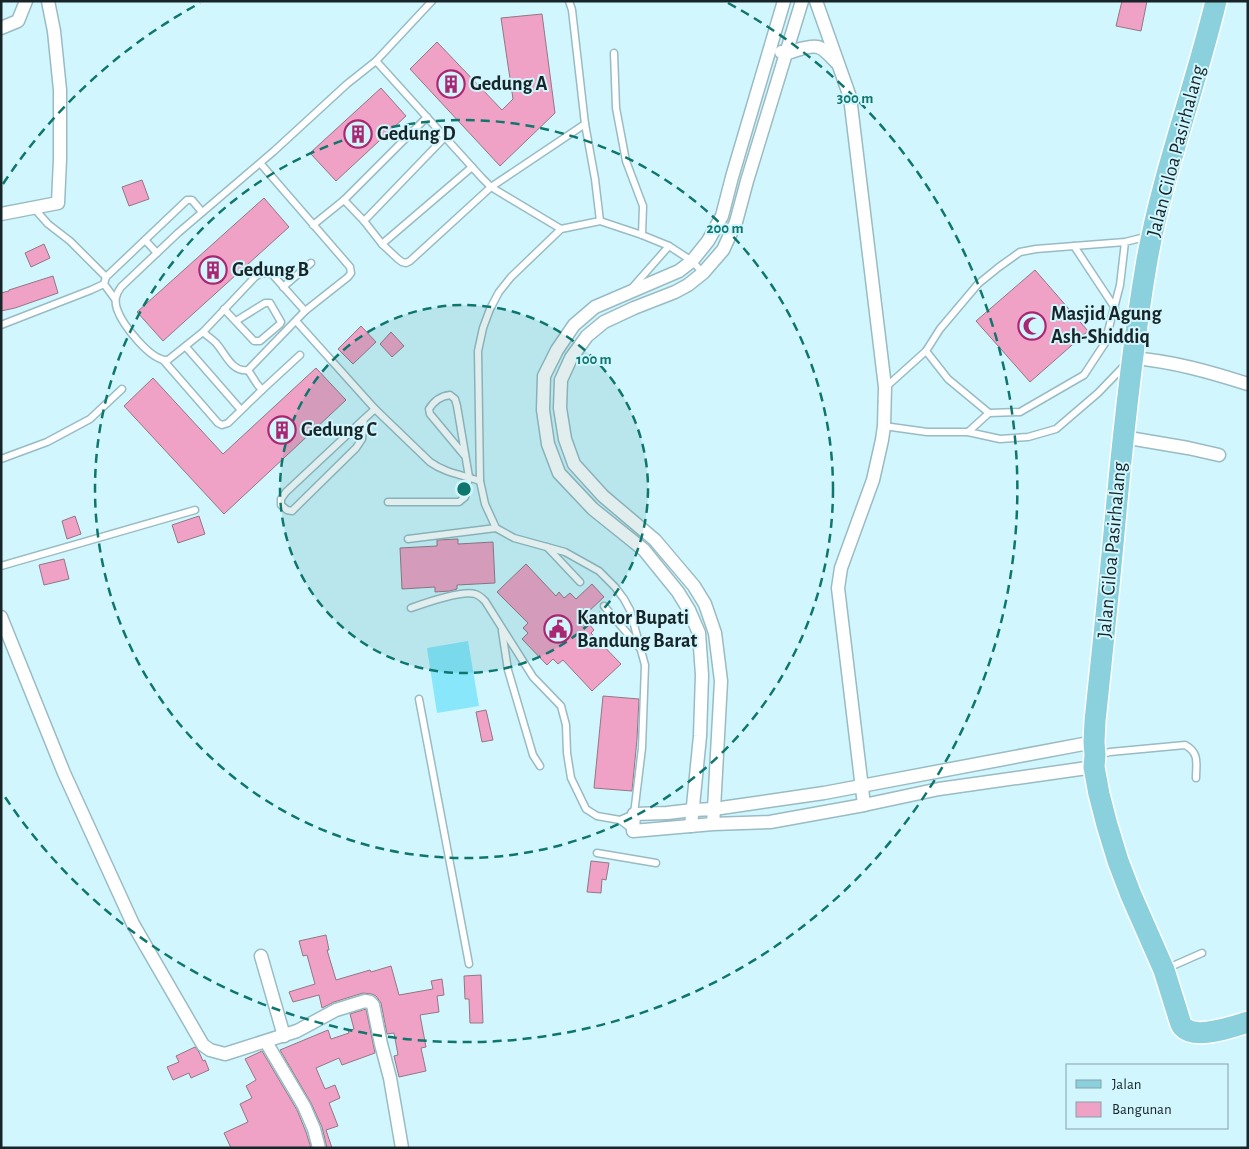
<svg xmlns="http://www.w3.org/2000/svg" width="1249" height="1149" font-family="'Alegreya Sans',sans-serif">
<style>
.green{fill:#89e7fc}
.building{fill:#f0a1c6;stroke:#937783}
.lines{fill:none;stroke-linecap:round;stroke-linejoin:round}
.lane-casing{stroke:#99bbc4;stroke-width:9}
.street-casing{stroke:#99bbc4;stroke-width:15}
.primary-casing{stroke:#fff;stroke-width:24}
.lane{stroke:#fff;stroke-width:6}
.street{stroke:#fff;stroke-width:12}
.primary{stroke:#8bd0dd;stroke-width:21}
.ring{fill:none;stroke:#0f766e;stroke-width:2.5;stroke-dasharray:9 6}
.labels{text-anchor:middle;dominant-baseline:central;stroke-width:4;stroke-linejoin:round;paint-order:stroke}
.poi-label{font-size:20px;font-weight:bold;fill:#172528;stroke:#d1f6fe;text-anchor:start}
.street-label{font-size:20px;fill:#172528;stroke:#d1f6fe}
.centre{fill:#0f766e;stroke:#d1f6fe;stroke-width:2.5}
.ring-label{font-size:15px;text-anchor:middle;font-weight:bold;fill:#0f766e;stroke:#d1f6fe;stroke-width:4;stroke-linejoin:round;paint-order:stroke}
</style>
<rect width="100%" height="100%" fill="#d1f6fe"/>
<path class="green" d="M 468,641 L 479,706 L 437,713 L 427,648 Z"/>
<g class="building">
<path d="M 1122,1 L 1147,1 L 1141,31 L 1116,26 Z"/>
<path d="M 542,14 L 555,113 L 500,166 L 410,69 L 437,42 L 502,110 L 513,99 L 501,18 Z"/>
<path d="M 381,88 L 406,116 L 336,181 L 310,153 Z"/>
<path d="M 142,180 L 149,199 L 129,206 L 122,187 Z"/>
<path d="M 264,198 L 289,227 L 163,341 L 137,312 Z"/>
<path d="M 44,244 L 50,258 L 31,267 L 25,253 Z"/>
<path d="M 1035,270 L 1088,331 L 1030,382 L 976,321 Z"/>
<path d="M 53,276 L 58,293 L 15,308 L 1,311 L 1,293 L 9,291 L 9,290 Z"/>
<path d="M 361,326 L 376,342 L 353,364 L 338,349 Z"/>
<path d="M 391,332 L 404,346 L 392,357 L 380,344 Z"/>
<path d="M 316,368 L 346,400 L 224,514 L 124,406 L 153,378 L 223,454 Z"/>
<path d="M 75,516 L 81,534 L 67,539 L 62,521 Z"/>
<path d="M 199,516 L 205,534 L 178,543 L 172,525 Z"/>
<path d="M 458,539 L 458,544 L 493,542 L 495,583 L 457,585 L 457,589 L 450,591 L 435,592 L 435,587 L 402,589 L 400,548 L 437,546 L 437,540 Z"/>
<path d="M 64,559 L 69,579 L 44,585 L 39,565 Z"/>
<path d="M 526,564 L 556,596 L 559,592 L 564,598 L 570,593 L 576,599 L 592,584 L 604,597 L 588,612 L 594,619 L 589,624 L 594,630 L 591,633 L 621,664 L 592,691 L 563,660 L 558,664 L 553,659 L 547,665 L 522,639 L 528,633 L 523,628 L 528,623 L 497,592 Z"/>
<path d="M 603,696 L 639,699 L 637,739 L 632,791 L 594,788 Z"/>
<path d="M 486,710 L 493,740 L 482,742 L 476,712 Z"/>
<path d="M 591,861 L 609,863 L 606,880 L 602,879 L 601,893 L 587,892 Z"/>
<path d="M 326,935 L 329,950 L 327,950 L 336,980 L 370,970 L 371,972 L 391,966 L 399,995 L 433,989 L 431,981 L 442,979 L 444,995 L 437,996 L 439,1012 L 420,1015 L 426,1047 L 421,1048 L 426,1071 L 399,1077 L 394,1056 L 398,1055 L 394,1033 L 387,1034 L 381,1003 L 376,996 L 372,994 L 363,993 L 334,1002 L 322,1008 L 319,995 L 293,1002 L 289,992 L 315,984 L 307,955 L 303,956 L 299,941 Z"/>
<path d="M 481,975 L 483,1023 L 470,1023 L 469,999 L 465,999 L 464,976 Z"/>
<path d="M 366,1009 L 375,1053 L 342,1065 L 339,1058 L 316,1068 L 325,1089 L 335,1085 L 340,1098 L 329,1103 L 338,1126 L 326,1130 L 332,1148 L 327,1148 L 322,1127 L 311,1103 L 280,1050 L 328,1030 L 331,1039 L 349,1033 L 348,1031 L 354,1029 L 350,1014 Z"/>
<path d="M 195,1047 L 199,1052 L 203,1061 L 205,1060 L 209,1070 L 191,1078 L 189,1073 L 173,1080 L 167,1067 L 179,1062 L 176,1056 Z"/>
<path d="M 262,1051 L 297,1110 L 306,1132 L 311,1148 L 231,1148 L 224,1133 L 248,1122 L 240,1104 L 252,1098 L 246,1086 L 256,1080 L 245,1059 Z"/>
</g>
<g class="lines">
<g class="lane-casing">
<g id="lane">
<path d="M 432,1 L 376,61 L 482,178 L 491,187 L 561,229"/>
<path d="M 569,1 L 572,10 L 585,124 L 595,179 L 600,221"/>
<path d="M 614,53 L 616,108 L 626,161 L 643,206 L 642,235"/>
<path d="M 260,163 L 344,260 L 350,267 L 351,273 L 348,277 L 305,311 L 248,370 C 232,373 225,353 216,343 C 212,339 207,336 203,332 L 168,360 C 151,362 122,324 117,309 C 114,300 116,294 121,287 L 178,233 L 274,151 L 347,84 L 376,61"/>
<path d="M 344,200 L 427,117"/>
<path d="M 33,207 L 48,224 L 70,241 L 106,277"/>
<path d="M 364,221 L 445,137"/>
<path d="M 313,225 L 344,200 L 364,221 L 382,244 L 398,259 L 402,262 L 406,263 L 410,261 L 491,187 L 585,124"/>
<path d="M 145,240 L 157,253"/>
<path d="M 1125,242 L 1120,285 L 1105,343 L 1084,375 L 1020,412 L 989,413 L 948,379 L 926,351 L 940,329 L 978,284 L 999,267 L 1020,252 L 1036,249 L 1125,242 L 1149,236"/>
<path d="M 382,244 L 472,167"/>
<path d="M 1074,246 L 1115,308"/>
<path d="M 283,287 L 311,263"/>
<path d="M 632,288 L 669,246"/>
<path d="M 115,299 L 104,284 L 106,277 L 187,200 L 192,200 L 202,212"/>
<path d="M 224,309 L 254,341 L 260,341 L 280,324 L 281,322 L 270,303 L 265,303 L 236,321"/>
<path d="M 296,321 L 375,409 L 430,462 C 445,473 463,475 480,481"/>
<path d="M 1,325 L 91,290 L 104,284"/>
<path d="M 203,332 L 255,277 L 261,273 L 272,274 L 305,311"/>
<path d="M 186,347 L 241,410"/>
<path d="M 164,361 L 218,423 L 222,425 L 228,423 L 262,390 L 257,384 L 248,370"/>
<path d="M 886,387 L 926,351"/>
<path d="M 262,390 L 300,355"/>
<path d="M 364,419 L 362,439 L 356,448 L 292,511 L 287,510 L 281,505 L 281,499 L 286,492 L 364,419 L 375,409"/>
<path d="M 884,426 L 927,432 L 968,432 L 1000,439 L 1028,437 L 1056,429 L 1098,393 L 1126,364"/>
<path d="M 968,432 L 989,413"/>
<path d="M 1,459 L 47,442 L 90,419 L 122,389"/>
<path d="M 388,502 L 459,502 L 465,497 L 469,477 L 457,406 L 455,399 L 450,395 C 440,396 434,401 429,409 L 430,414 L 465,456"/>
<path d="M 408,539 L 496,528"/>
<path d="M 547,547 L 580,582"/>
<path d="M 1,566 L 195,510"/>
<path d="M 604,606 L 639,647"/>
<path d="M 411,608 C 425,603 462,590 475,594 C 479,595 482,598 485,601 L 533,677 L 561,706 L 566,725 L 567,753 L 571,778 L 586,809 L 597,816 L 620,820 L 633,830"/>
<path d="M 502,631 L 508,670 L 533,755 L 540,766"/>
<path d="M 419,699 L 469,964"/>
<path d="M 1098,755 L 1110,752 L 1185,745 C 1200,753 1196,764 1196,778"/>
<path d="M 620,820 L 634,814 L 642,748 L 645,665 L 630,610 L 624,599 L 615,587 L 599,571 L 565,552 L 514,538 L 496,528 L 485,504 L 480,481 L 478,351 L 483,328 L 490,309 L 499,292 L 511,277 L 561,229 L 600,221 L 642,235 L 669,246 L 692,261 L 703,273"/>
<path d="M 597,853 L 656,863"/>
<path d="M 1168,968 L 1202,953"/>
</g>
</g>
<g class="street-casing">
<g id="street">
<path d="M 802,1 L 747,181 L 736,222 L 723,250 L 703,273 L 688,285 L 675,292 L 634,308 L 604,322 L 587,336 L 571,358 L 561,380 L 560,408 L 565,439 L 574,464 L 603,496 L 655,540 L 694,586 L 705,604 L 715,633 L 721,681 L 714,809 L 824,793 L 1094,742"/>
<path d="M 816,1 L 850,97 L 885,387 L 884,426 L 882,440 L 873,480 L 841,568 L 838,588 L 864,805"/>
<path d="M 1,28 L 18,21 L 26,1"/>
<path d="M 781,52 C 787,54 792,52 797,50 C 819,43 821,46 836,62"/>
<path d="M 1,214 L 58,203 L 60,159 L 60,90 L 54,31 L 48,1"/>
<path d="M 1132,358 C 1172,361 1210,372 1248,384"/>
<path d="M 1123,437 L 1188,448 L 1219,455"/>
<path d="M 1,617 L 64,773 L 133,924 L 203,1045 L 210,1050 L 225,1054 L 297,1031 L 336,1010 L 365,1001 L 370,1002 L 373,1005 L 381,1044 L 390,1078 L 402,1148"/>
<path d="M 713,824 L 714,809 L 693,810 L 667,813 L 634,814 L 633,831 L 713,824 L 770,822 L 864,805 L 939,789 L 1094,767"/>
<path d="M 691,826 L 700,736 L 702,675 L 699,633 L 689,610 L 678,592 L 644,550 L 593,509 L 559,473 L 548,444 L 543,410 L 544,376 L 557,350 L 574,325 L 595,307 L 679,271 L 692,261 L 708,241 L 722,216 L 732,177 L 784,1"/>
<path d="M 261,956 L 284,1036"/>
<path d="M 266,1042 L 304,1106 L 314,1129 L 319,1148"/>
</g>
</g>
<g class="primary-casing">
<path id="primary" d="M 1216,1 C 1195,88 1163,172 1147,260 C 1132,347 1123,435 1115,522 C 1109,589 1102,655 1095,721 L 1094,742 L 1095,755 L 1094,767 L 1099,794 L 1107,825 L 1118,861 L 1131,895 L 1164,970 L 1179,1018 C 1180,1021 1180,1023 1182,1026 C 1195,1041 1231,1027 1248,1022"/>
</g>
<use href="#lane" class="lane"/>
<use href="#street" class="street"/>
<use href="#primary" class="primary"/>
</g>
<circle cx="464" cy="489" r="184" fill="#0f766e" fill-opacity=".12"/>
<g class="ring">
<circle cx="464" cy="489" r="184"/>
<circle cx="464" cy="489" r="369"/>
<path d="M3 184A553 553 0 0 1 200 3M728 3A553 553 0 1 1 3 794"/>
</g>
<defs>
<g id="building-ring" transform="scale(1.4375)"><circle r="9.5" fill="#d1f6fe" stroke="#a82672" stroke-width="1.5"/><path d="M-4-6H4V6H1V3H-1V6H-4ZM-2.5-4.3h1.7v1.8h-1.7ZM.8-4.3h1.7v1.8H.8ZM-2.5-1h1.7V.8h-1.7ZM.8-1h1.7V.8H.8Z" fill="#a82672"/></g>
<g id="mosque-ring" transform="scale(1.4375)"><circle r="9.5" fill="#d1f6fe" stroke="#a82672" stroke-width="1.5"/><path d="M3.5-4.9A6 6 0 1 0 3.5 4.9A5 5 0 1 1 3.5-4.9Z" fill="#a82672"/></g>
<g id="civic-ring" transform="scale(1.4375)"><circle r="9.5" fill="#d1f6fe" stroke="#a82672" stroke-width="1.5"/><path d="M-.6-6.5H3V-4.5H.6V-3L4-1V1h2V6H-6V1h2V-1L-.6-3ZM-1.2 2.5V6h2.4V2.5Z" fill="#a82672"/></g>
</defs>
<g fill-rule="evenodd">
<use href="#building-ring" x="451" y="84"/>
<use href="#building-ring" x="358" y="134"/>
<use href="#building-ring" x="213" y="270"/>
<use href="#mosque-ring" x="1032" y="326"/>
<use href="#building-ring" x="282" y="430"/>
<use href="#civic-ring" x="558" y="629"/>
</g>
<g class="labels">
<g class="poi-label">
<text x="470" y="84">Gedung A</text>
<text x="377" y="134">Gedung D</text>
<text x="232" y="270">Gedung B</text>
<text x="1051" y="314">Masjid Agung<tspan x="1051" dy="23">Ash-Shiddiq</tspan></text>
<text x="301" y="430">Gedung C</text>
<text x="577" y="618">Kantor Bupati<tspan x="577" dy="23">Bandung Barat</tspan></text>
</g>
<g class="street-label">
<text transform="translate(1176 151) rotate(-75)">Jalan Ciloa Pasirhalang</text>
<text transform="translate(1112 550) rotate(-85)">Jalan Ciloa Pasirhalang</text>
</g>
</g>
<circle cx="464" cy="489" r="8" class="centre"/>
<g class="ring-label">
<text x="855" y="103">300 m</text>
<text x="725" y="233">200 m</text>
<text x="594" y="364">100 m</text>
</g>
<rect width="1249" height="1149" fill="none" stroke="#172528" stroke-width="5"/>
<rect x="1066" y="1064" width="162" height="65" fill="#d1f6fe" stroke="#87a2a8"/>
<rect x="1076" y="1080" width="25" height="8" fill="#8bd0dd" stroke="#87a2a8"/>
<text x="1112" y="1089" font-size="15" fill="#172528">Jalan</text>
<rect x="1076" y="1102" width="25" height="15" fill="#f0a1c6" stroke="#87a2a8"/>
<text x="1112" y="1114" font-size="15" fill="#172528">Bangunan</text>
</svg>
